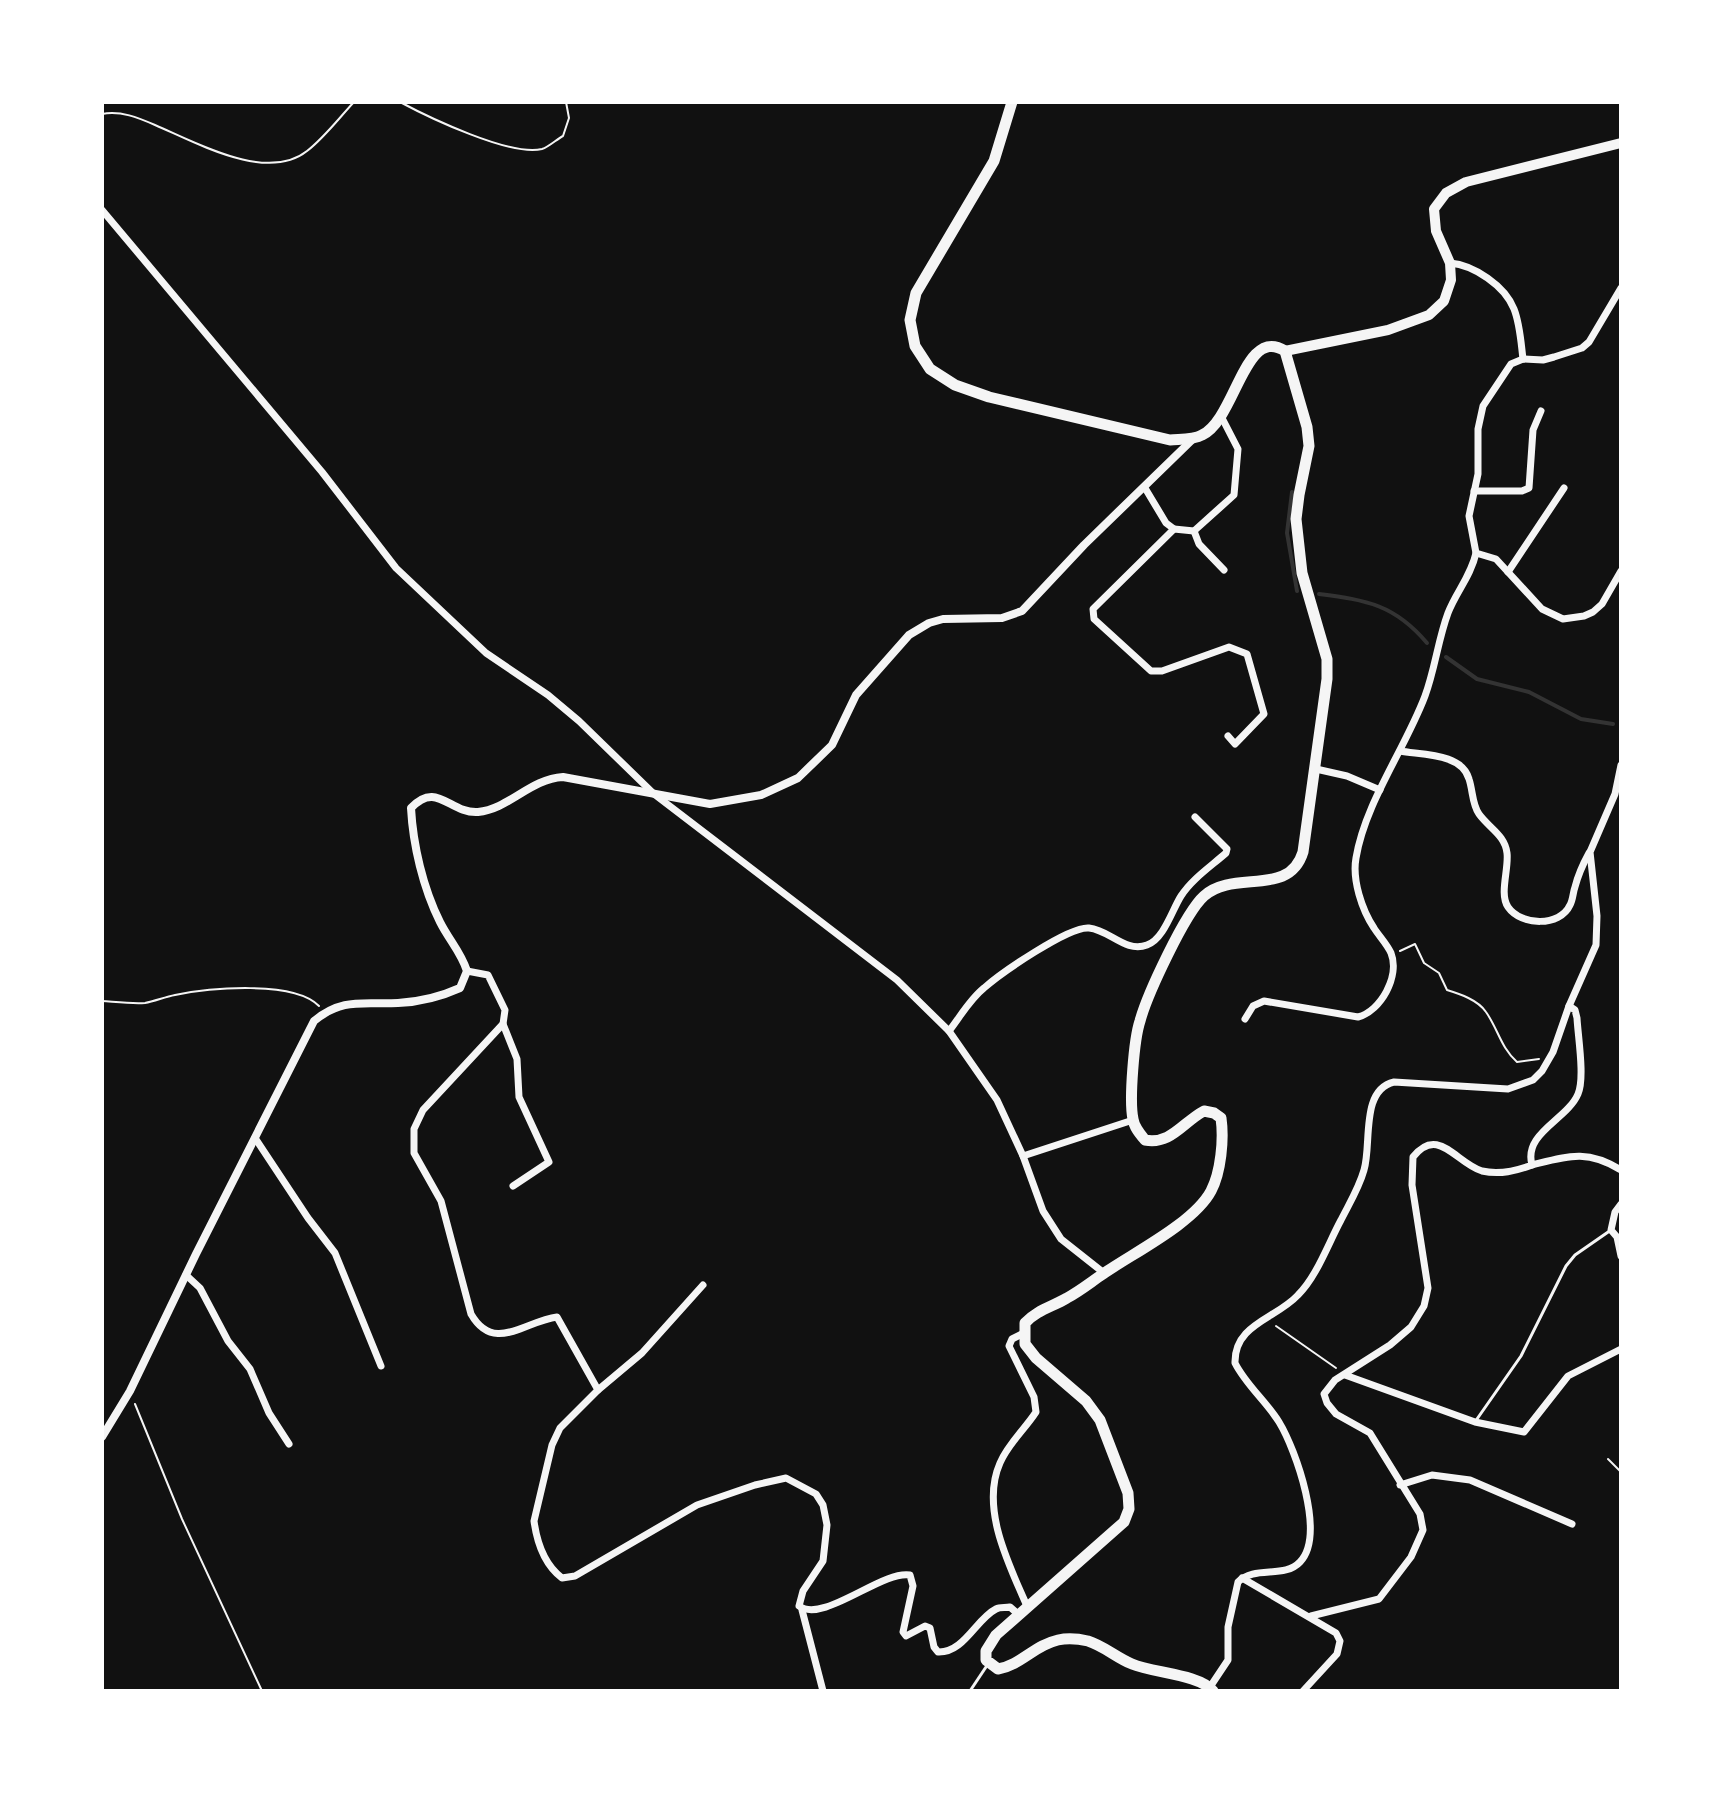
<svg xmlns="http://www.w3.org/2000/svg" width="1723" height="1793" font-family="Georgia,serif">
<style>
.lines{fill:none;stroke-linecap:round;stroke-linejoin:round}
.stream{stroke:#333;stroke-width:4}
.path{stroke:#f5f5f5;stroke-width:2}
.service{stroke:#f5f5f5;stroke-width:3}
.minor{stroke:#f5f5f5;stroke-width:7}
.tertiary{stroke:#f5f5f5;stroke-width:8}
.secondary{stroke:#f5f5f5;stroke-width:10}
.primary{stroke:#f5f5f5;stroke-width:11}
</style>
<rect width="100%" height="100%" fill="#111"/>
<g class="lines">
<g class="stream">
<path d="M 1292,492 L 1287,533 L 1297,591"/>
<path d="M 1319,594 C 1367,600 1395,605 1427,643"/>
<path d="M 1446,657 L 1477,679 L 1529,692 L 1581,719 L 1613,724"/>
</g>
<g class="path">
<path d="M 400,102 C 428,117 511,157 542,149 C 549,147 557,139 563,136 L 569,118 L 566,102"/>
<path d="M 102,114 C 120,110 139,118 155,125 C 195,142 267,183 307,151 C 324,138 339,118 354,102"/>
<path d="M 1400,951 L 1415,944 L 1424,963 L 1439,973 L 1447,990 C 1460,994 1478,1000 1486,1012 C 1498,1029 1501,1048 1517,1062 L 1539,1059"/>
<path d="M 102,1001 C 116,1002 132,1004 145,1003 C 155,1001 165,997 175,995 C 209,988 294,980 319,1006"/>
<path d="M 1276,1326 L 1336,1368"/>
<path d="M 135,1404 L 182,1519 L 262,1691"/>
<path d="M 1608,1459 L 1621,1472"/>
</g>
<g class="service">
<path d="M 1477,1419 L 1521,1356 L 1566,1266 L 1575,1255 L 1611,1230"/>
<path d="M 970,1691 L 986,1667"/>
</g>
<g class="minor">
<path d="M 102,210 L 322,472 L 396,568 L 486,653 L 548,695 L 579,721 L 654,794 L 897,980 L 949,1031 L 997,1100 L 1023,1156 L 1043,1211 L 1061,1239 L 1104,1273"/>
<path d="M 1450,263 C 1474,265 1505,286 1514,309 C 1520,324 1521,343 1523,359"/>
<path d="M 1621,288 L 1589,342 L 1582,348 L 1554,357 L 1543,360 L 1523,359 L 1511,364 L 1483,406 L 1478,429 L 1478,474 L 1469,516 L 1476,553 L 1496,559 L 1542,609 L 1563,619 L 1584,616 L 1593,612 L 1602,604 L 1621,571"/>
<path d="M 1145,488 L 1166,523 L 1174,529 L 1093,609 L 1094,619 L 1151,671 L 1162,671 L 1229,647 L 1247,654 L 1264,714 L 1235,744 L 1228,736"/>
<path d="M 1474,491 L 1522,491 L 1529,488 L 1533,430 L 1541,411"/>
<path d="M 1174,529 L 1194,531 L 1234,495 L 1238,449 L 1221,416"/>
<path d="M 1194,531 L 1199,544 L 1224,570"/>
<path d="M 1508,572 L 1564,488"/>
<path d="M 1400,751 C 1422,755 1462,753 1469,779 C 1473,791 1472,804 1479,814 C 1489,828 1505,835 1507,853 C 1509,869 1499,894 1508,907 C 1521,926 1560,927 1570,905 C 1573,900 1573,892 1575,887 C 1578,875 1583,864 1589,853"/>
<path d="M 1316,769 L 1347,776 L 1380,790"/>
<path d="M 467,971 L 488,975 L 505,1010 L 503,1024 L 423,1110 L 414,1129 L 414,1153 L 441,1201 L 471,1314 C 494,1354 525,1321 557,1317 L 598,1390 L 560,1428 L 552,1445 L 534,1521 C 537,1543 545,1565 562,1578 L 575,1576 L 697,1505 L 755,1485 L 786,1478 L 816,1494 L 823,1505 L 827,1525 L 823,1561 L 803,1591 L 799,1606 C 823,1624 882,1570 910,1575 L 913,1586 L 903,1632 L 906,1636 L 925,1626 L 930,1628 L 934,1647 L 938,1652 C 964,1653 976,1619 996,1609 C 1000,1607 1005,1608 1010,1607 L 1018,1614"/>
<path d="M 1245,1019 L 1253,1006 L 1264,1001 L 1358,1017 C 1381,1011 1400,976 1391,953 C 1387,944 1379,936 1374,928 C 1362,910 1352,880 1356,858 C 1365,803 1405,749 1425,696 C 1435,669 1438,640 1448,613 C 1456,592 1471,576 1476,553"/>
<path d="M 503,1024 L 517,1059 L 519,1097 L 549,1162 L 513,1186"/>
<path d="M 949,1031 C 960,1017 970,999 984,988 C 1001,973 1069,926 1089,928 C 1110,930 1125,953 1147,945 C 1164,939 1172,910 1181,896 C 1192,879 1210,867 1226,853 L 1227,849 L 1195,817"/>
<path d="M 255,1138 L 308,1218 L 335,1253 L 381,1366"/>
<path d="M 1023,1156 L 1133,1120"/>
<path d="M 1532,1165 C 1568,1156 1587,1149 1621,1170"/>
<path d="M 1621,1204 L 1615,1212 L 1611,1230 L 1617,1237 L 1621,1256"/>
<path d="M 186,1275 L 200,1288 L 228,1341 L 250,1369 L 269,1413 L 289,1444"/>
<path d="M 1024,1333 L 1012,1339 L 1009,1346 L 1034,1397 L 1036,1412 C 1025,1429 1008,1444 1000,1463 C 980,1508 1009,1565 1027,1606"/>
<path d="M 1345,1375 L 1475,1422 L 1524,1432 L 1568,1376 L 1621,1349"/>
<path d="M 598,1390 L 642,1353 L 703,1285"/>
<path d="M 1400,1485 L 1432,1475 L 1470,1480 L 1572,1524"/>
<path d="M 1242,1578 L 1336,1633 L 1340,1641 L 1337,1654 L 1303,1691"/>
<path d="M 802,1610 L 823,1691"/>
<path d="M 1311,1616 L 1379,1599 L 1411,1557 L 1423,1530 L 1420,1514 L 1370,1433 L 1336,1414 L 1327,1403 L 1324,1394 L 1335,1380 L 1390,1345 L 1411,1327 L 1424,1306 L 1428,1288 L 1412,1185 L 1413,1157 C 1438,1125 1456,1163 1482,1171 C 1500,1175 1516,1171 1532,1165 C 1523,1133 1567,1120 1578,1094 C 1585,1078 1578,1037 1577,1018 L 1575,1010 L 1569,1006"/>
<path d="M 1210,1687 L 1228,1660 L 1228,1627 L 1238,1582 C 1255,1565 1284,1579 1300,1562 C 1326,1535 1296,1450 1279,1422 C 1266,1401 1246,1385 1235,1363 C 1234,1324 1276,1319 1298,1295 C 1317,1276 1328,1244 1341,1220 C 1349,1204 1359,1188 1364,1170 C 1372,1144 1360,1090 1394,1082 L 1508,1089 L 1533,1080 L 1542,1071 L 1553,1052 L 1569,1006 L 1596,945 L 1597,916 L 1590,852 L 1615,794 L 1621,765"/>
</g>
<path class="tertiary" d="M 102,1437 L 130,1391 L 196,1254 L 314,1021 C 343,997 364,1005 398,1003 C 419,1002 440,997 460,988 L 467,971 C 461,952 449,940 440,922 C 423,888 413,845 411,808 C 437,780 450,814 478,812 C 509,809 530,779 563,777 L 710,804 L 761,795 L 798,778 L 832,745 L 856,695 L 909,635 L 929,623 L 943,619 L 1002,618 L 1022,611 L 1084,545 L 1194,438"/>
<path class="secondary" d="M 1285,351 L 1388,330 L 1429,315 L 1444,301 L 1451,280 L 1450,263 L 1436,231 L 1434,209 L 1446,193 L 1466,182 L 1621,143"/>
<path class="primary" d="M 1012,102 L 994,161 L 916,293 L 910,320 L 915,346 L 930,369 L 955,385 L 989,397 L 1170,440 C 1180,439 1193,440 1202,435 C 1236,419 1244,325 1285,351 L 1307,427 L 1309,446 L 1299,495 L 1296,519 L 1302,573 L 1327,659 L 1327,679 L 1303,852 C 1289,898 1234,869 1204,896 C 1185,913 1147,995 1140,1021 C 1134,1039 1129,1100 1133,1119 C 1134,1127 1140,1134 1145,1140 C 1171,1145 1183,1122 1204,1111 L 1214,1113 L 1221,1118 C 1224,1139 1221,1172 1211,1191 C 1194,1223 1133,1253 1103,1274 C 1091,1282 1080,1291 1067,1298 C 1052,1307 1037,1310 1025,1323 L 1025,1344 L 1036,1358 L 1086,1401 L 1100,1420 L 1128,1493 L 1129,1509 L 1124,1522 L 996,1635 L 986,1651 L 986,1660 L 998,1669 C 1021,1665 1035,1645 1058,1640 C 1068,1638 1079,1639 1088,1641 C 1104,1646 1117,1658 1132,1664 C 1153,1673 1199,1674 1213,1691"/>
</g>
<rect width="1723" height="1793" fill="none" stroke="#ffffff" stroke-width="208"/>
</svg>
